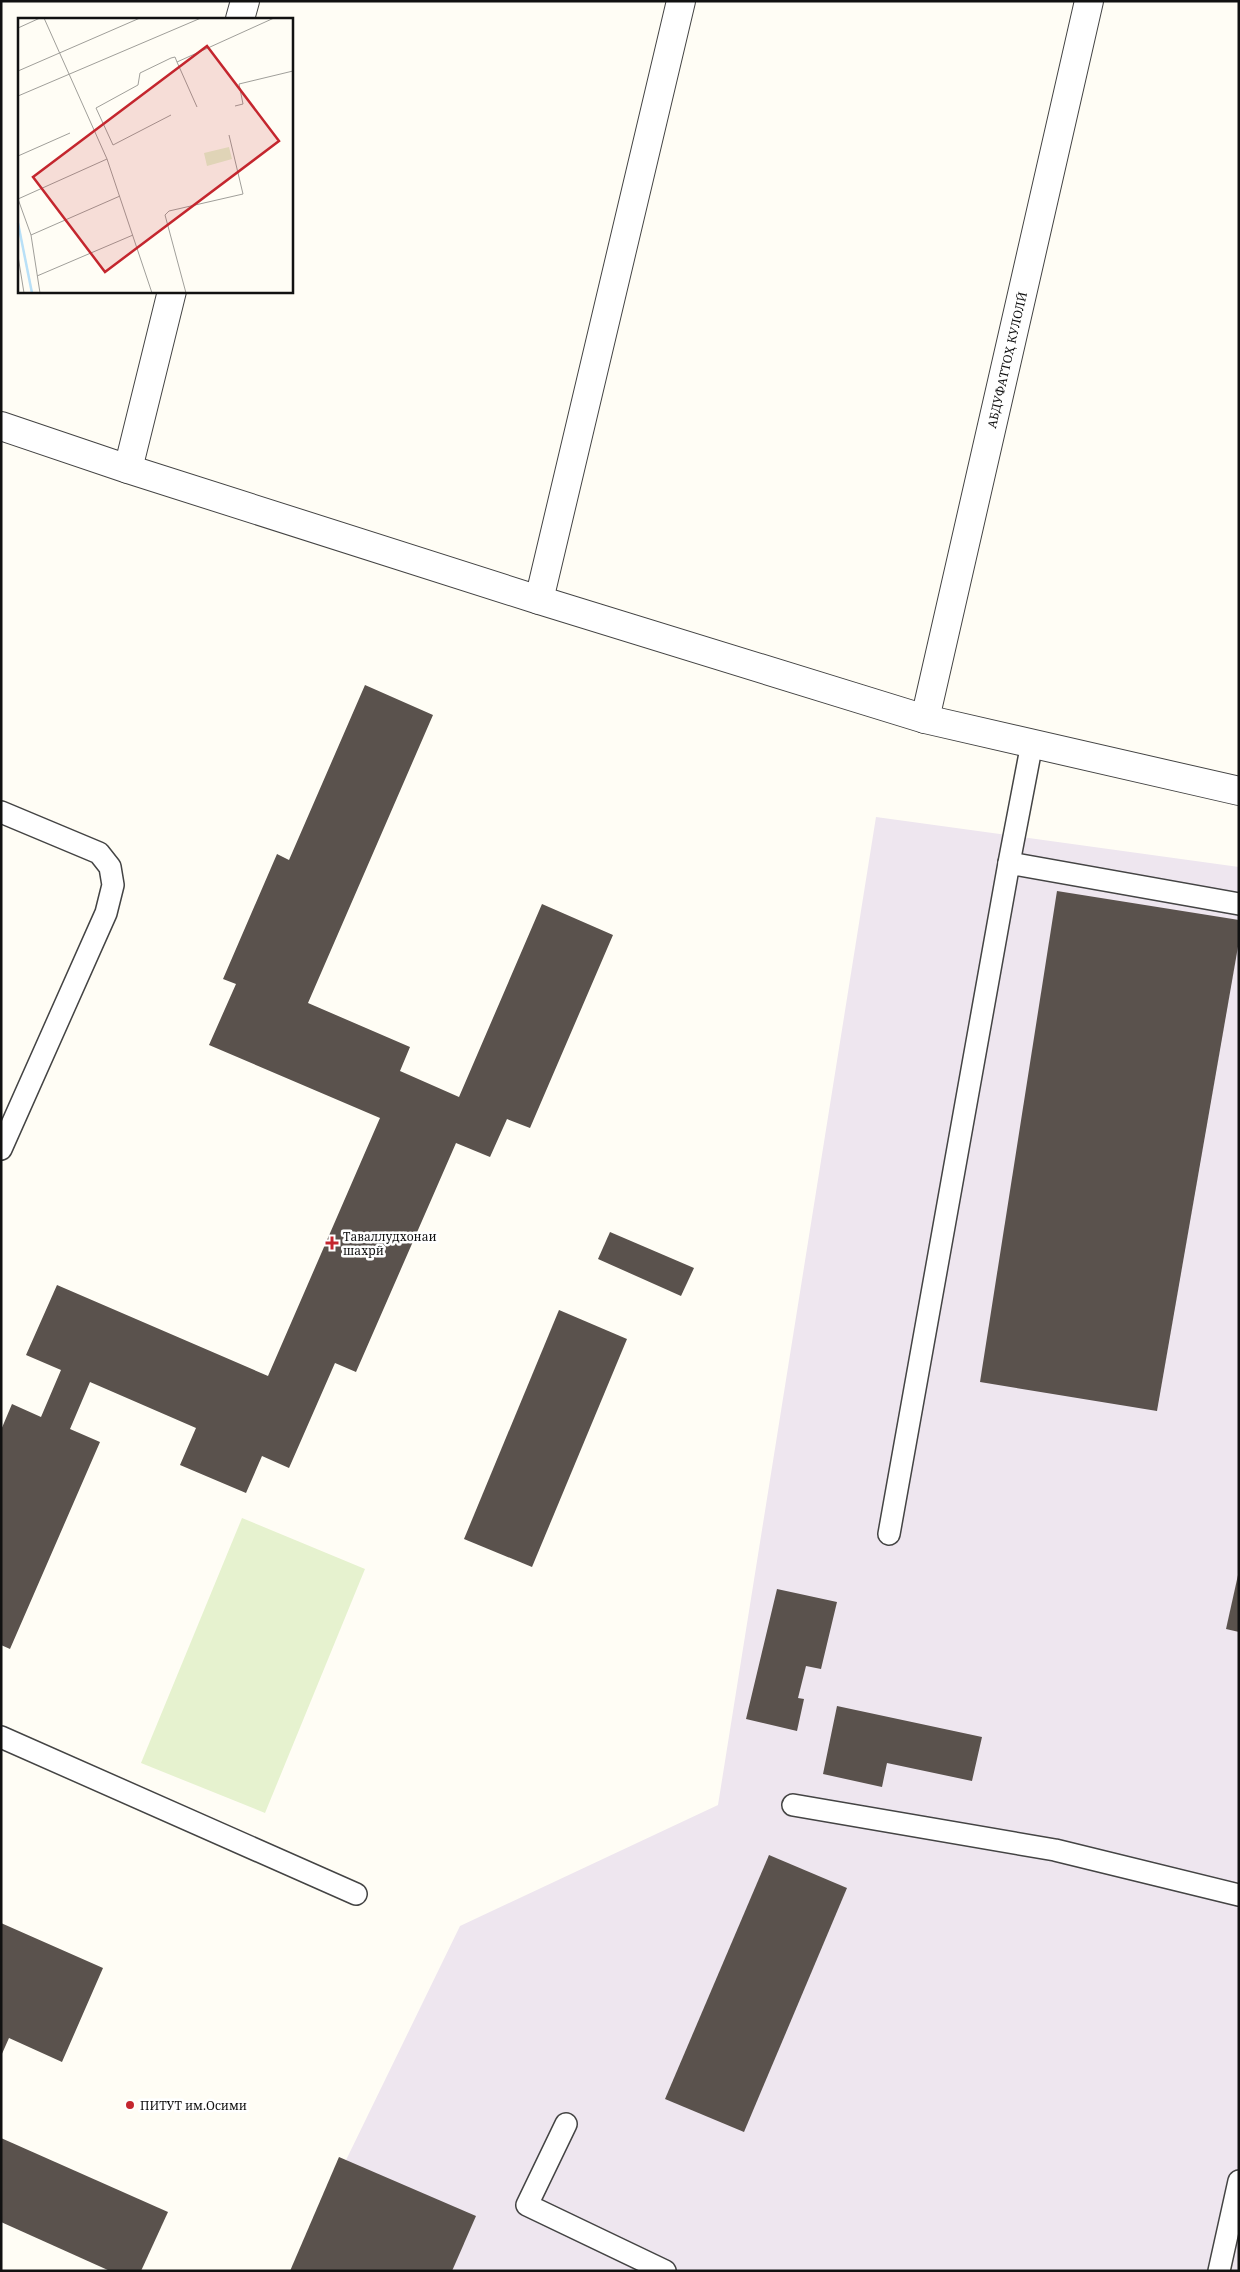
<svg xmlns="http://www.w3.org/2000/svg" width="1240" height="2272" font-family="'Noto Serif',serif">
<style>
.industrial{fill:#eee6ef}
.pitch{fill:#e6f2cf}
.building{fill:#5a524d}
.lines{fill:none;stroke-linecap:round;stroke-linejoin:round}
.service-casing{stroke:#444;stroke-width:24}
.minor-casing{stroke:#444;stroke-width:30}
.service{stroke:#fff;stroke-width:21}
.minor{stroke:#fff;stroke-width:28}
.poi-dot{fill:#c4262e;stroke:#fff;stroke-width:2}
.labels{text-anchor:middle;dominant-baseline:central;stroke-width:5;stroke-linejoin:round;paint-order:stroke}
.street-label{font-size:12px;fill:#111;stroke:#fff}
.poi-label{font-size:12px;fill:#111;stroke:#fff;text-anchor:start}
.inset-river{fill:none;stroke:#b9e0f7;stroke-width:2.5}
.inset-road{fill:none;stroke:#a09f9a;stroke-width:1}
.view{fill:#c4262e;fill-opacity:0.15;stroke:#c4262e;stroke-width:2.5}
.inset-edge{fill:none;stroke:#111;stroke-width:2.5}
</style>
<rect width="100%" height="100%" fill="#fffdf5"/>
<path class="industrial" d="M 876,817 L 1239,867 L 1239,2271 L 292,2271 L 460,1926 L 718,1805 Z"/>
<path class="pitch" d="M 242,1518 L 365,1569 L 265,1813 L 141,1763 Z"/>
<g class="building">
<path d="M 365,685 L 433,715 L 308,1003 L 410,1047 L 400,1071 L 459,1097 L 542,904 L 613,935 L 530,1128 L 507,1119 L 490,1157 L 456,1143 L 356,1372 L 335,1363 L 289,1468 L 262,1456 L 246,1493 L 180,1465 L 196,1428 L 90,1382 L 70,1429 L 100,1442 L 10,1649 L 1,1645 L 1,1430 L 12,1404 L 41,1417 L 61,1370 L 26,1355 L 57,1285 L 268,1376 L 380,1118 L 209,1045 L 236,984 L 223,979 L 277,854 L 289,860 Z"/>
<path d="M 1057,891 L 1239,920 L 1239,941 L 1157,1411 L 980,1382 Z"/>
<path d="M 610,1232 L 694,1268 L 681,1296 L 598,1259 Z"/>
<path d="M 559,1310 L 627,1339 L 532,1567 L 464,1539 Z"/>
<path d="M 1238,1575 L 1239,1575 L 1239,1632 L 1226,1629 Z"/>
<path d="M 777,1589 L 837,1602 L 821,1669 L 806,1666 L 798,1698 L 804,1699 L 797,1731 L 746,1719 Z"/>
<path d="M 837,1706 L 982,1737 L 972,1781 L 887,1763 L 882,1787 L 823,1774 Z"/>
<path d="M 769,1855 L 847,1888 L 744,2132 L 665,2099 Z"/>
<path d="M 1,1923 L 103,1968 L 62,2062 L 9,2038 L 1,2056 Z"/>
<path d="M 1,2138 L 168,2212 L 141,2271 L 110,2271 L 1,2222 Z"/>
<path d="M 339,2157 L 476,2216 L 452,2271 L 290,2271 Z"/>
</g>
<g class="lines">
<g class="service-casing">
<g id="service">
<path d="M 1,812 L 99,853 L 110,867 L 113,885 L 106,913 L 1,1149"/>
<path d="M 1009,863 L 1032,743"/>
<path d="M 889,1534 L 1009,863 L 1239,904"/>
<path d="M 1,1737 L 356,1894"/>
<path d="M 793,1805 L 1055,1850 L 1239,1895"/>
<path d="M 566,2124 L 527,2205 L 665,2271"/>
<path d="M 1219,2271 L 1239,2181"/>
</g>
</g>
<g class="minor-casing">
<g id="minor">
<path d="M 240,19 L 245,1"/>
<path d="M 1,426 L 128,469 L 539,600 L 925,719 L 1239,791"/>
<path d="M 128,469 L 172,291"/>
<path d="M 539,600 L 681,1"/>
<path d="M 925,719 L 1089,1"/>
</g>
</g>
<use href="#service" class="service"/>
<use href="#minor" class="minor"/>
</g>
<g class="poi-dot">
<path d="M329.5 1235.5h5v5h5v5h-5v5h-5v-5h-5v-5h5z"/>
<circle cx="130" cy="2105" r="5"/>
</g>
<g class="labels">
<g class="street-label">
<text transform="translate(1007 360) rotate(-77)">АБДУФАТТОҲ КУЛОЛӢ</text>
</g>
<g class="poi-label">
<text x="343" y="1236">Таваллудхонаи<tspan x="343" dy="14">шахрй</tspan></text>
<text x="140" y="2105">ПИТУТ им.Осими</text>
</g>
</g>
<g transform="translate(18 18)">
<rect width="275" height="275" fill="#fffdf5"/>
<path d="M 211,129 L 214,141 L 189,148 L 186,135 Z" fill="#e6f2cf"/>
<path class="inset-river" d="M 0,205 L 14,275"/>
<path class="inset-road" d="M 26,0 L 89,141 L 134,275M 0,10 L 22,0M 159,44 L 179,89M 0,53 L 122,0M 0,78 L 183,0M 217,88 L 225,86 L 221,66 L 275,53M 153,97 L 95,127 L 78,90 L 120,67 L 122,55 L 153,40 L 157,39 L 159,44 L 256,0M 0,138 L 52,115M 13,217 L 102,178M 0,238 L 6,275M 19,258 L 115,217M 22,275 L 13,217 L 0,181 L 89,141M 168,275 L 147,197 L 151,193 L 225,176 L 211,117"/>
<path class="view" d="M 189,28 L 261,123 L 87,254 L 15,159 Z"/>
<rect width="275" height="275" class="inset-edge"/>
</g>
<rect width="1240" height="2272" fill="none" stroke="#111111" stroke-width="5"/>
</svg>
